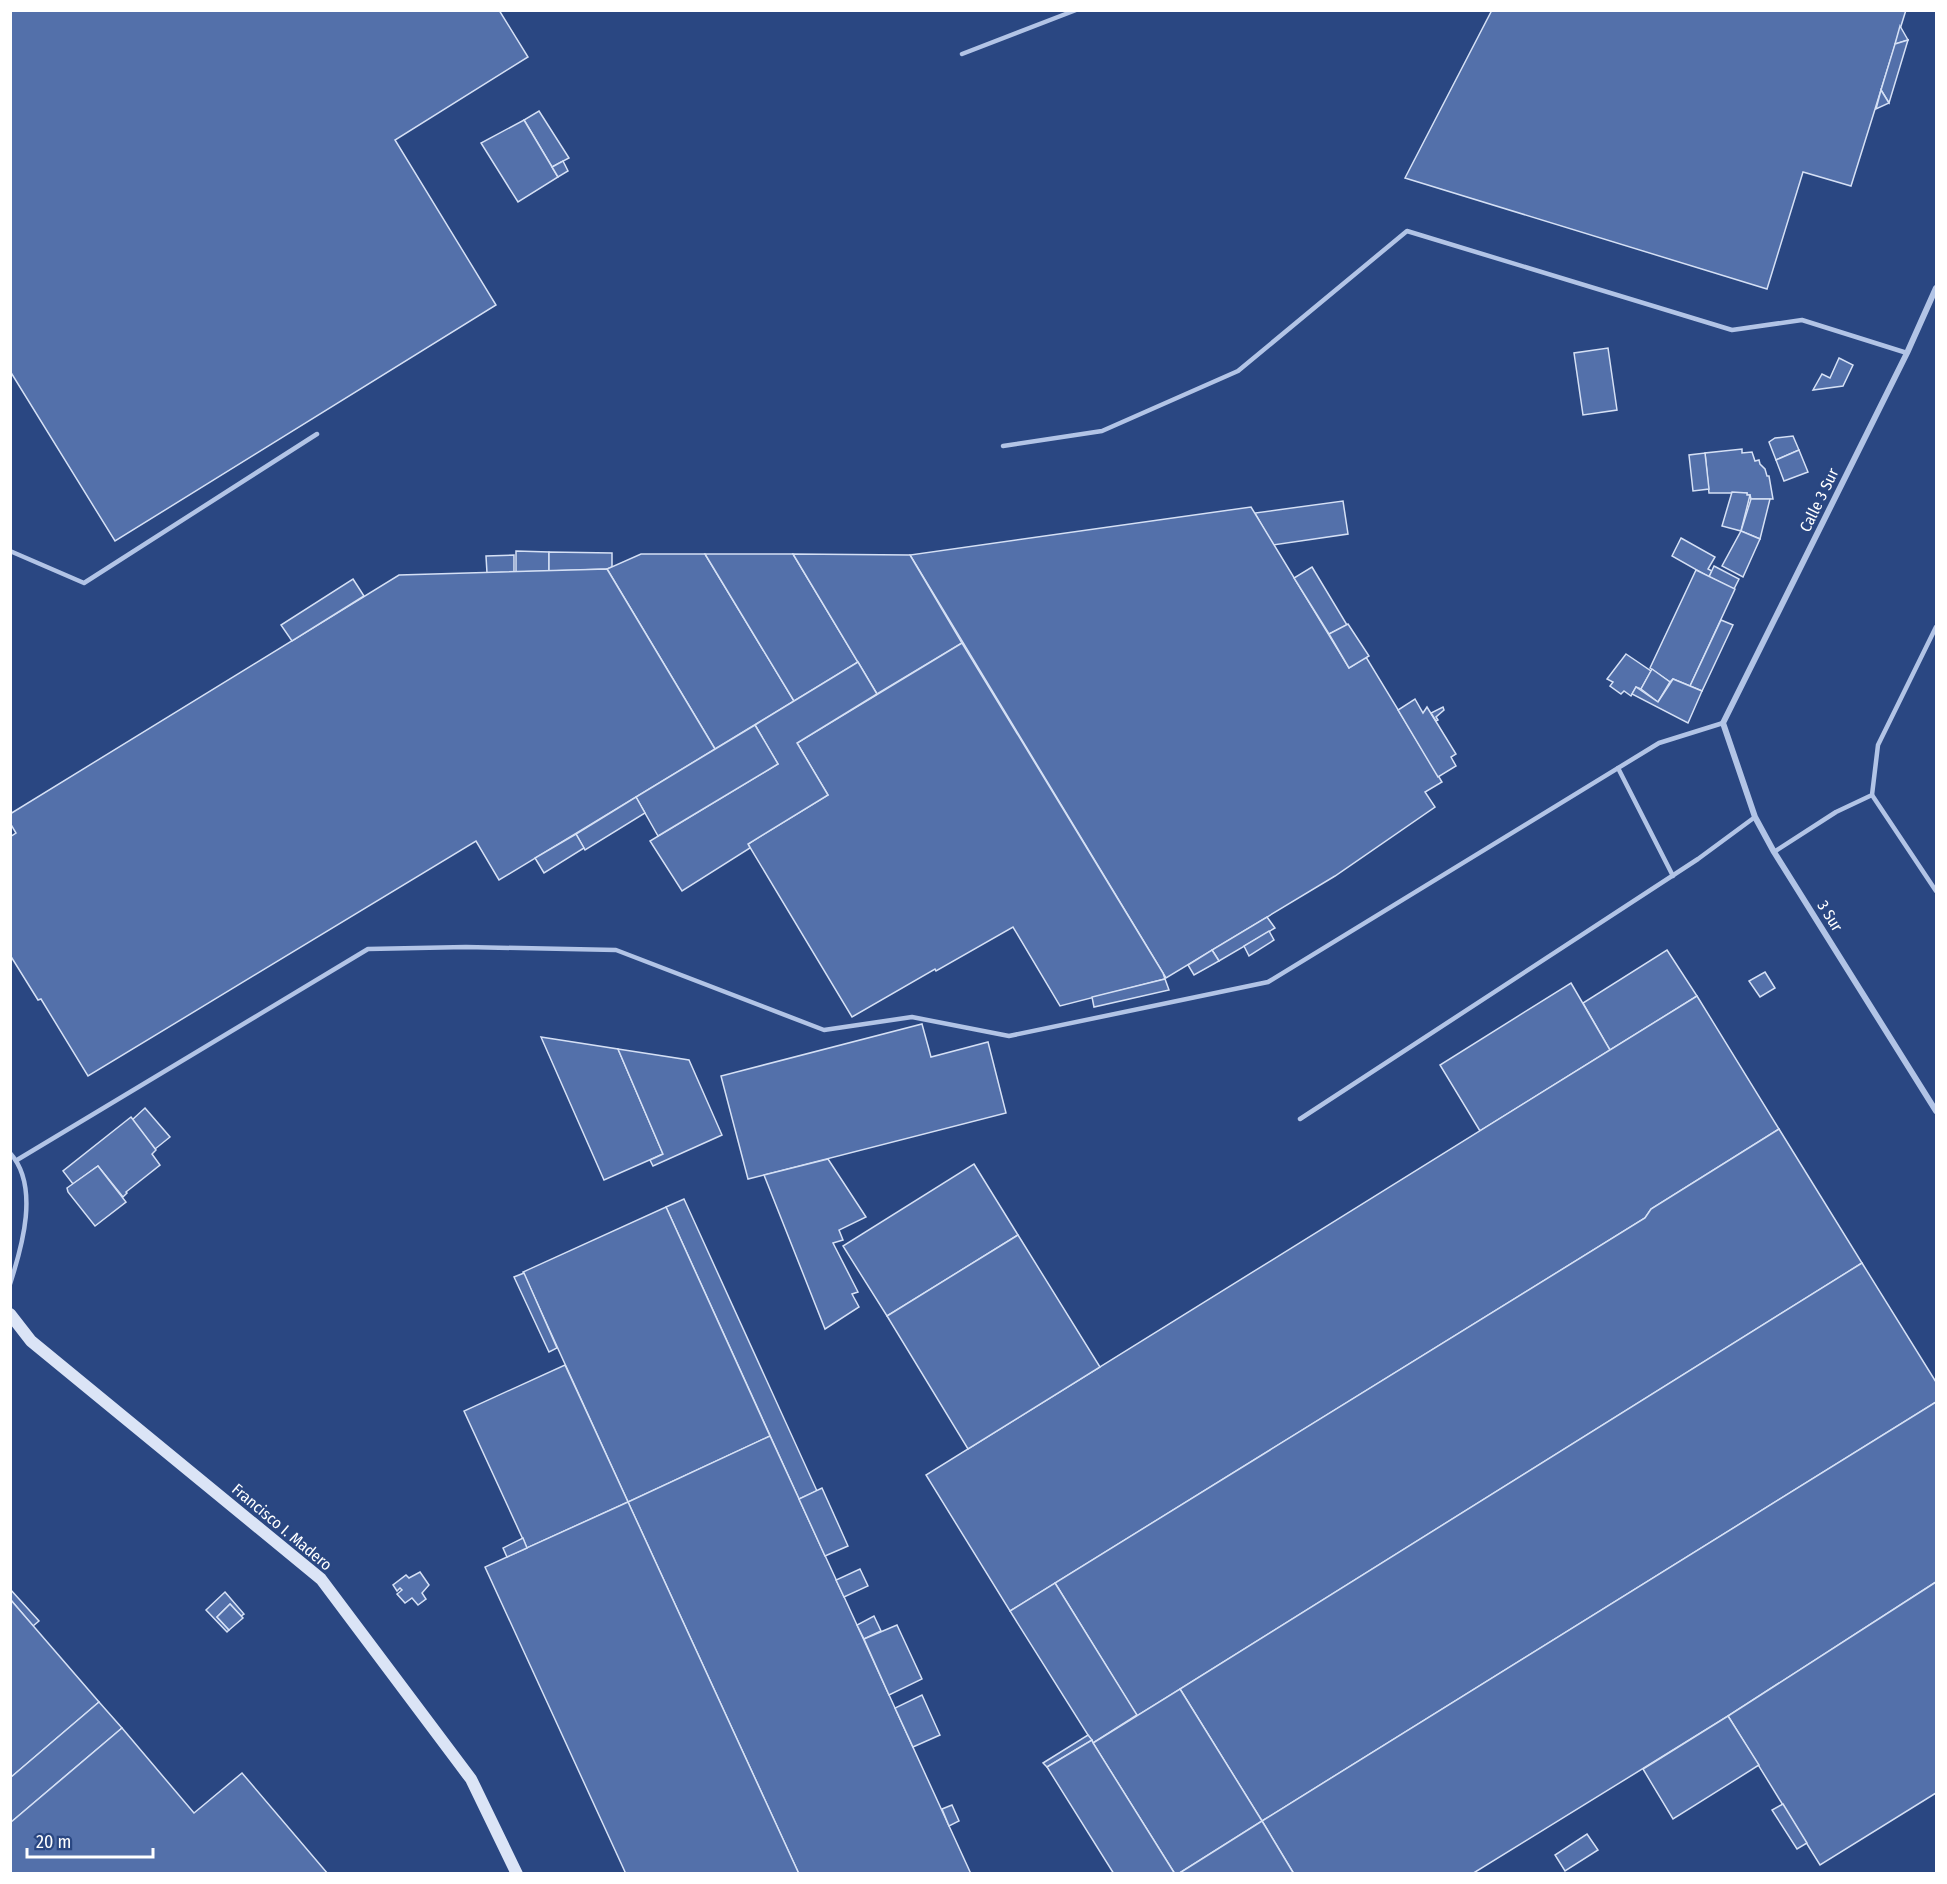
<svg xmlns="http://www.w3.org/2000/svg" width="1947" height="1884" font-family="'Fira Sans Condensed',sans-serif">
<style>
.building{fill:#5370aa;stroke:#d5e0f5;stroke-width:1.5}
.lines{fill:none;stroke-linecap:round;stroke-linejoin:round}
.lane{stroke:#b2c4e6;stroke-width:4.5}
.street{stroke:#b2c4e6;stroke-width:6}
.secondary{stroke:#dbe4f6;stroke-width:12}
.labels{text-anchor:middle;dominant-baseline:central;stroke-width:4.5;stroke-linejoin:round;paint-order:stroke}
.street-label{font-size:16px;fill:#fff;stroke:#2a4782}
</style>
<rect width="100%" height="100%" fill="#2a4782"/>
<g class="building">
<path d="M 10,10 L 499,10 L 528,57 L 395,140 L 496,305 L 115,541 L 10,371 Z"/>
<path d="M 1492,10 L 1906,10 L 1851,186 L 1803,172 L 1767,289 L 1405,178 Z"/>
<path d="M 1900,26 L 1908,40 L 1895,44 Z"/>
<path d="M 1908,40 L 1889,103 L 1881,90 L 1895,44 Z"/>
<path d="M 1881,90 L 1889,103 L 1876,109 Z"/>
<path d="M 539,111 L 569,158 L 552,167 L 524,120 Z"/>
<path d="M 524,120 L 558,177 L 518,202 L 481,143 Z"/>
<path d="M 563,161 L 568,171 L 558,177 L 552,167 Z"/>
<path d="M 1608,348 L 1617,410 L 1583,415 L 1574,353 Z"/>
<path d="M 1839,358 L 1853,365 L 1843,386 L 1813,390 L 1822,374 L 1830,378 Z"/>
<path d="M 1793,436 L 1799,450 L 1776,460 L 1769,442 L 1775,438 Z"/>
<path d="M 1742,449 L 1742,453 L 1752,452 L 1755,461 L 1759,460 L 1760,464 L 1765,469 L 1767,476 L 1769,476 L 1773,499 L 1751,499 L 1750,495 L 1747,495 L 1747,493 L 1709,493 L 1705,453 Z"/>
<path d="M 1799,450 L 1808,472 L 1784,481 L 1776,460 Z"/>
<path d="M 1705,453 L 1709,489 L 1693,491 L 1689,455 Z"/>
<path d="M 1732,492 L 1747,493 L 1747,495 L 1750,495 L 1741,531 L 1722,526 Z"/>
<path d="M 1751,499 L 1770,499 L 1760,539 L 1741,531 Z"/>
<path d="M 1343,501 L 1348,534 L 1273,545 L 1255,513 Z"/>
<path d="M 1251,507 L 1349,668 L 1366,657 L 1442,782 L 1425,792 L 1435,807 L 1335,876 L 1166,978 L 910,555 Z"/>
<path d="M 1741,531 L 1760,539 L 1743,577 L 1722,566 Z"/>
<path d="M 1681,538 L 1715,557 L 1708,569 L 1712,571 L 1709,577 L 1672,556 Z"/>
<path d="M 516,551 L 549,552 L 549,571 L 516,572 Z"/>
<path d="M 549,552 L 612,553 L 612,567 L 607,569 L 549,571 Z"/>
<path d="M 641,554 L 705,554 L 794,701 L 715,749 L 607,569 Z"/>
<path d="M 705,554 L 793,554 L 858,662 L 794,701 Z"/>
<path d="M 793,554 L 910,555 L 962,643 L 877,694 Z"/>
<path d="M 514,555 L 514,572 L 487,573 L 486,556 Z"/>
<path d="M 1714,566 L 1739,579 L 1734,589 L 1709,577 Z"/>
<path d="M 1312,567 L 1347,625 L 1329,634 L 1294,578 Z"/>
<path d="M 607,569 L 715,749 L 499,880 L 476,841 L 88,1076 L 41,999 L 38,1000 L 10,955 L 10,837 L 16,833 L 10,823 L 10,814 L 399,575 Z"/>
<path d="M 1696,570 L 1735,589 L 1690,686 L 1673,679 L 1670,682 L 1650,668 Z"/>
<path d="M 353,579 L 364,596 L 292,641 L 281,625 Z"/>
<path d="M 1721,620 L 1733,625 L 1702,691 L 1690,686 Z"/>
<path d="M 1348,624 L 1369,656 L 1349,668 L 1329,634 Z"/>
<path d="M 962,643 L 1163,973 L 1165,979 L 1060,1006 L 1013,927 L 936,971 L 935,969 L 852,1017 L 748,844 L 828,795 L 797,743 Z"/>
<path d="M 1626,654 L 1651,671 L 1641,689 L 1636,687 L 1631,696 L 1624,691 L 1621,694 L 1610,686 L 1613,682 L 1607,679 Z"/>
<path d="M 858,662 L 877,694 L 797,743 L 828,795 L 748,844 L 750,848 L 682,891 L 650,841 L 778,764 L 755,725 Z"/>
<path d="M 1652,669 L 1670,682 L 1658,702 L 1641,689 Z"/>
<path d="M 1673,679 L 1702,691 L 1688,723 L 1632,694 L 1636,687 L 1658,702 Z"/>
<path d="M 1415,699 L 1423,713 L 1427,707 L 1456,754 L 1451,757 L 1456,766 L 1438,777 L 1398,710 Z"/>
<path d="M 1443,707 L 1444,710 L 1436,717 L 1438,720 L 1436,721 L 1431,713 Z"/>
<path d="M 755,725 L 778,764 L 658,836 L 636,797 Z"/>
<path d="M 636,797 L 645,813 L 585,850 L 576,834 Z"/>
<path d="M 576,834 L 584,848 L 544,873 L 535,858 Z"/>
<path d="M 1267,917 L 1275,928 L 1219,961 L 1212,950 Z"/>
<path d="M 1269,931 L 1274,940 L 1249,956 L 1244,946 Z"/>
<path d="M 1212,950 L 1219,961 L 1194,975 L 1188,965 Z"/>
<path d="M 1667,950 L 1697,996 L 1610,1050 L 1583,1003 Z"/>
<path d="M 1765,972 L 1775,988 L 1760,997 L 1749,981 Z"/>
<path d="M 1165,979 L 1169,990 L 1094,1007 L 1092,997 Z"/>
<path d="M 1571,983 L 1610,1050 L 1480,1131 L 1440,1065 Z"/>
<path d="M 1697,996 L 1779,1129 L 1651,1209 L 1645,1218 L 1010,1611 L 926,1475 Z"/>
<path d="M 922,1024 L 931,1057 L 988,1042 L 1006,1113 L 748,1179 L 721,1076 Z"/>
<path d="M 541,1037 L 618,1049 L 663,1154 L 604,1180 Z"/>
<path d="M 618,1049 L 689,1060 L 722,1135 L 653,1166 L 650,1160 L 663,1154 Z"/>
<path d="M 145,1108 L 170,1137 L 155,1149 L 132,1120 Z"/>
<path d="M 131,1117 L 156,1150 L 152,1154 L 160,1165 L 126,1192 L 127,1193 L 123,1197 L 98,1166 L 73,1184 L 63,1171 Z"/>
<path d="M 1779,1129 L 1862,1263 L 1137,1716 L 1055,1583 L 1645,1218 L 1651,1209 Z"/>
<path d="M 828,1159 L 866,1217 L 839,1230 L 843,1240 L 833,1243 L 858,1292 L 852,1294 L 859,1307 L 825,1329 L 764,1175 Z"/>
<path d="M 974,1164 L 1018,1235 L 887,1316 L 843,1246 Z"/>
<path d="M 98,1166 L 126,1202 L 95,1226 L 68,1192 L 67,1188 Z"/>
<path d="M 684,1199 L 817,1491 L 799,1499 L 666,1207 Z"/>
<path d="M 666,1207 L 770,1436 L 628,1502 L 523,1272 Z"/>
<path d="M 1018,1235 L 1100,1367 L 968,1449 L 887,1316 Z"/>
<path d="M 1862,1263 L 1936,1382 L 1936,1402 L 1262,1821 L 1180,1689 Z"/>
<path d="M 524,1273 L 557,1348 L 549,1352 L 514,1277 Z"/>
<path d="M 565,1365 L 628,1502 L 527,1548 L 464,1411 Z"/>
<path d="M 1936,1402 L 1936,1582 L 1728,1716 L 1472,1874 L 1294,1874 L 1262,1821 Z"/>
<path d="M 770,1436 L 857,1625 L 971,1874 L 799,1874 L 628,1502 Z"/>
<path d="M 822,1488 L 848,1546 L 825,1556 L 799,1499 Z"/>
<path d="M 628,1502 L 799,1874 L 626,1874 L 485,1567 Z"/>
<path d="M 523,1538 L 527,1548 L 507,1557 L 503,1548 Z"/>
<path d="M 860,1569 L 868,1586 L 844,1597 L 836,1580 Z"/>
<path d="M 420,1572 L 429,1585 L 422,1593 L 426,1599 L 418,1605 L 412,1598 L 405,1603 L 397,1594 L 402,1590 L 400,1588 L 397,1591 L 393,1585 L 406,1575 L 409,1578 Z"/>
<path d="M 1936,1582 L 1936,1793 L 1820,1865 L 1728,1716 Z"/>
<path d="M 1055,1583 L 1137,1715 L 1093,1743 L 1010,1611 Z"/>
<path d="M 10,1589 L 39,1621 L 33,1626 L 10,1599 Z"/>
<path d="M 225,1592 L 244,1614 L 241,1616 L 230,1604 L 217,1617 L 229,1630 L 227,1632 L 206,1610 Z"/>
<path d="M 10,1599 L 99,1702 L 10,1778 Z"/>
<path d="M 230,1604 L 243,1618 L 229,1630 L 217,1617 Z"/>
<path d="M 874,1616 L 881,1631 L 864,1639 L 857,1625 Z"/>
<path d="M 897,1625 L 922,1679 L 889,1695 L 864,1639 Z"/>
<path d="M 1180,1689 L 1262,1821 L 1178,1874 L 1175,1874 L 1093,1743 Z"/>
<path d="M 922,1695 L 940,1735 L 913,1747 L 895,1708 Z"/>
<path d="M 99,1702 L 122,1728 L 10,1823 L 10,1778 Z"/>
<path d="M 1728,1716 L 1759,1765 L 1673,1819 L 1643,1769 Z"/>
<path d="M 122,1728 L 194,1813 L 242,1773 L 328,1874 L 10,1874 L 10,1823 Z"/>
<path d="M 1088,1735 L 1092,1740 L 1047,1767 L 1043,1763 Z"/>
<path d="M 1092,1740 L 1093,1743 L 1175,1874 L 1114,1874 L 1047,1767 Z"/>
<path d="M 1783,1804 L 1807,1843 L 1797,1849 L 1772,1810 Z"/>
<path d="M 952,1805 L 959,1821 L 949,1826 L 942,1809 Z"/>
<path d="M 1262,1821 L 1294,1874 L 1178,1874 Z"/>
<path d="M 1587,1834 L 1598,1850 L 1565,1871 L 1555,1855 Z"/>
</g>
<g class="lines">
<g class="lane">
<path d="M 962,54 L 1076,10"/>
<path d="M 1003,446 L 1102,431 L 1238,371 L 1407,231 L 1732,330 L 1802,320 L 1907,353"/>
<path d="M 10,551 L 84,583 L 317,434"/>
<path d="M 1618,768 L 1673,876"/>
<path d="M 1872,795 L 1936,891"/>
<path d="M 1774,852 L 1836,812 L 1872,795 L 1878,745 L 1936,627"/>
<path d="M 1300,1119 L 1698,859 L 1755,817"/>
<path d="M 10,1153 C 40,1186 22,1247 10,1284"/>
<path d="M 17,1160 L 368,949 L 466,947 L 616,950 L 824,1030 L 912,1017 L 1009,1036 L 1268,982 L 1659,743 L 1723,723"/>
</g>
<path class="street" d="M 1936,288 L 1907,353 L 1723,723 L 1755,817 L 1774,852 L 1936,1111"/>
<path class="secondary" d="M 10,1314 L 31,1341 L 321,1579 L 471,1779 L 517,1874"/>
</g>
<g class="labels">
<g class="street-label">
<text transform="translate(1819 500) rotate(-64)">Calle 3 Sur</text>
<text transform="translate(1830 916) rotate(58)">3 Sur</text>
<text transform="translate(282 1527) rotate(40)">Francisco I. Madero</text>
</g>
</g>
<rect width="1947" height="1884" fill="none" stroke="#ffffff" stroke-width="24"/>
<path d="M27 1848v9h126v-9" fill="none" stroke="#ffffff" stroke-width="3"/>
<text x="36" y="1848" font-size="18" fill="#ffffff" stroke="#2a4782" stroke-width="4.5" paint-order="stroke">20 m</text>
</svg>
